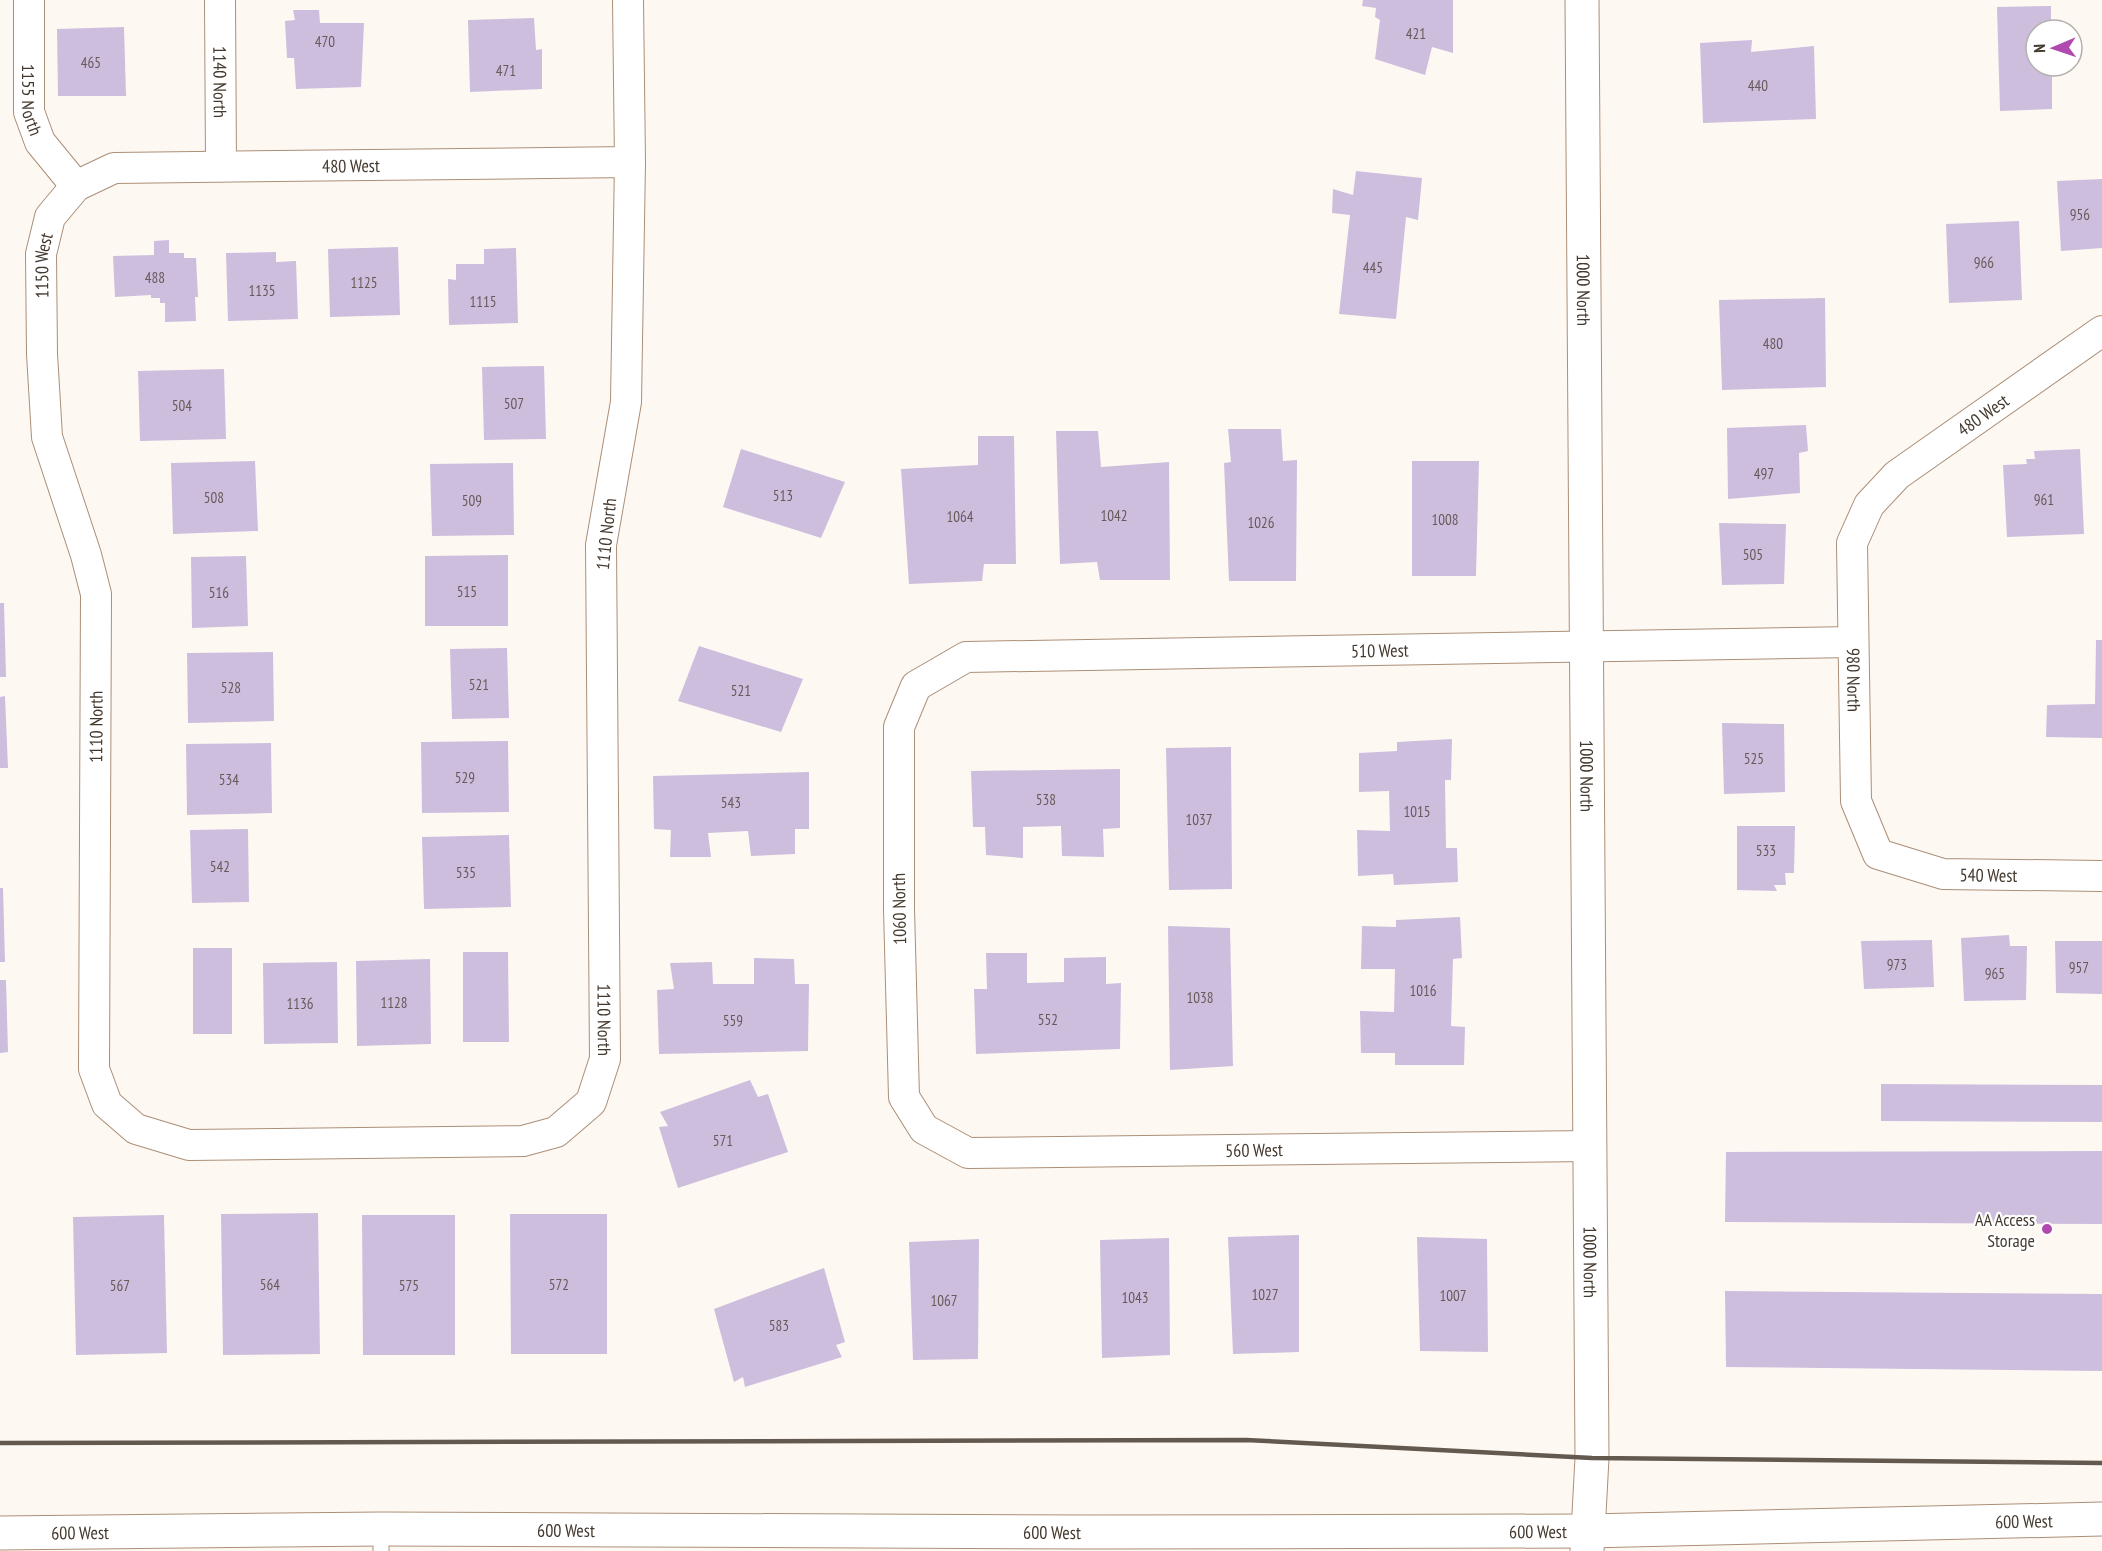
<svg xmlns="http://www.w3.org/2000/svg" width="2102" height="1551" font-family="'PT Sans Narrow',sans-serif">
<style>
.building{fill:#cdbede}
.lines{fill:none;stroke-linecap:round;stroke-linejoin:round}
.lane-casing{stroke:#ab8f77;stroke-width:17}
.street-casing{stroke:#ab8f77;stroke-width:32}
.secondary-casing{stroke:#ab8f77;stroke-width:35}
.lane{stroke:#fff;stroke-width:15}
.street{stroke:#fff;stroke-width:30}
.secondary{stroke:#fff;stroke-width:33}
.rail{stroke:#63594f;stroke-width:4.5}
.poi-dot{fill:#b04aae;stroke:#fff;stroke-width:2}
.labels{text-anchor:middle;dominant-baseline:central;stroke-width:4.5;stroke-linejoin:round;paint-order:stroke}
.number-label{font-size:15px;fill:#665a5a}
.street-label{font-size:18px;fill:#44392e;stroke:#fff}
.poi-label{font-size:18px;fill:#44392e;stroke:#fff;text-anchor:end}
</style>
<rect width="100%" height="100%" fill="#fef8f3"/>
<g class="building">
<path d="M 1363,0 L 1453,0 L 1453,53 L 1432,47 L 1425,75 L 1375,59 L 1380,20 L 1375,17 L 1376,8 L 1362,6 Z"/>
<path d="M 2051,6 L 2051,30 L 2036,30 L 2036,66 L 2052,66 L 2052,109 L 2000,111 L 1997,7 Z"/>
<path d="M 293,10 L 319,10 L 320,23 L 364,23 L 361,87 L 296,89 L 294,58 L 287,58 L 285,21 L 295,20 Z"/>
<path d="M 534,18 L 536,50 L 542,49 L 542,89 L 470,92 L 468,20 Z"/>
<path d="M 124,27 L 126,96 L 58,96 L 57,29 Z"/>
<path d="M 1752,40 L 1751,52 L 1814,46 L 1816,119 L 1703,123 L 1700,43 Z"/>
<path d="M 1356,171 L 1422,178 L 1418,220 L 1406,217 L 1396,319 L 1339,314 L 1350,215 L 1332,213 L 1333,189 L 1353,195 Z"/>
<path d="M 2102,179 L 2102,248 L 2061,251 L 2057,181 Z"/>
<path d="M 2019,221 L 2022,300 L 1949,303 L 1946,224 Z"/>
<path d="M 169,240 L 169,253 L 184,253 L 184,258 L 196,258 L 198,297 L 195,297 L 196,321 L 165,322 L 165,303 L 160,303 L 160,298 L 151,298 L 151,295 L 115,297 L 113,256 L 154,255 L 154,241 Z"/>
<path d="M 398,247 L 400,315 L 330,317 L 328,249 Z"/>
<path d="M 516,248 L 518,323 L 449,325 L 448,279 L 456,280 L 456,264 L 484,264 L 484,249 Z"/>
<path d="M 276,252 L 276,262 L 296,261 L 298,319 L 228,321 L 226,253 Z"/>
<path d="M 1825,298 L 1826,387 L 1722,390 L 1719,300 Z"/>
<path d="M 544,366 L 546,439 L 484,440 L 482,367 Z"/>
<path d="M 224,369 L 226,439 L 140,441 L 138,371 Z"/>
<path d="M 1806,425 L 1808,451 L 1799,453 L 1800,493 L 1728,499 L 1727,428 Z"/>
<path d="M 1228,429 L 1281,429 L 1283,461 L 1297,460 L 1296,581 L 1229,581 L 1224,463 L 1231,462 Z"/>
<path d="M 1056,431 L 1098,431 L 1101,467 L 1169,462 L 1170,580 L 1100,580 L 1097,562 L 1060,564 Z"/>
<path d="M 978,436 L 1014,436 L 1016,564 L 984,564 L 982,581 L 909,584 L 901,469 L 978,465 Z"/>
<path d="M 741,449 L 845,482 L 821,538 L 723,507 Z"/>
<path d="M 2080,449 L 2084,534 L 2007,537 L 2003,465 L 2027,464 L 2026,459 L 2035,459 L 2034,451 Z"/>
<path d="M 255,461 L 258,531 L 173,534 L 171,463 Z"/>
<path d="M 1412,461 L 1479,461 L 1476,576 L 1412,576 Z"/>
<path d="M 513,463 L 514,535 L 432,536 L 430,464 Z"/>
<path d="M 1719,523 L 1786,524 L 1784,584 L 1722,585 Z"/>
<path d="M 508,555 L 508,626 L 425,626 L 425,556 Z"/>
<path d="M 246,556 L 248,626 L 192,628 L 191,557 Z"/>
<path d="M 0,603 L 4,603 L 6,677 L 0,677 Z"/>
<path d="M 2096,640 L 2102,640 L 2102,738 L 2046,737 L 2047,705 L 2095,704 Z"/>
<path d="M 699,646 L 803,679 L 781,732 L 678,701 Z"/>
<path d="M 507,648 L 509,718 L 452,719 L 450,649 Z"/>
<path d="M 273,652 L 274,721 L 188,723 L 187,653 Z"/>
<path d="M 5,696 L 8,768 L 0,768 L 0,697 Z"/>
<path d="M 1722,723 L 1784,724 L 1785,792 L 1724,794 Z"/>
<path d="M 1452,739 L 1451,780 L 1445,780 L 1446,848 L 1457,848 L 1458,882 L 1394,885 L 1393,874 L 1358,876 L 1357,830 L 1390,831 L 1389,791 L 1359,792 L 1359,753 L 1397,751 L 1397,742 Z"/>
<path d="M 508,741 L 509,812 L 422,813 L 421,742 Z"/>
<path d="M 271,743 L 272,813 L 187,815 L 186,744 Z"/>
<path d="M 1231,747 L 1232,889 L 1169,890 L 1166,748 Z"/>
<path d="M 1120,769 L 1120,828 L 1103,829 L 1104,857 L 1062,856 L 1061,826 L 1023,827 L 1023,858 L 986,855 L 985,827 L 973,827 L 971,771 Z"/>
<path d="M 809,772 L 809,829 L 795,829 L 795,854 L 751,856 L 748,831 L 708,833 L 711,857 L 670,857 L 671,830 L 654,829 L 653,776 Z"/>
<path d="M 1737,826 L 1795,826 L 1794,873 L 1785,873 L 1786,885 L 1774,885 L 1777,891 L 1737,890 Z"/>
<path d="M 248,829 L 249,902 L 192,903 L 190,830 Z"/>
<path d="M 509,835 L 511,907 L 424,909 L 422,837 Z"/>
<path d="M 0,888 L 3,888 L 5,962 L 0,962 Z"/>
<path d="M 1460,917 L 1462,958 L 1453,959 L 1451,1026 L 1465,1027 L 1464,1065 L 1395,1065 L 1395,1053 L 1361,1053 L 1360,1011 L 1394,1012 L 1395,969 L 1361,969 L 1362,926 L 1396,927 L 1396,920 Z"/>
<path d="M 1168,926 L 1230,928 L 1233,1066 L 1170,1070 Z"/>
<path d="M 2009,935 L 2010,946 L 2027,946 L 2026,1000 L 1964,1001 L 1961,938 Z"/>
<path d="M 1932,940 L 1934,987 L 1864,989 L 1861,941 Z"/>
<path d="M 2055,941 L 2102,941 L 2102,994 L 2056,993 Z"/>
<rect x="193" y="948" width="39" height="86"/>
<path d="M 463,952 L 508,952 L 509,1042 L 463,1042 Z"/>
<path d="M 986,953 L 1027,953 L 1027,983 L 1064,982 L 1064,958 L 1106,957 L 1106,984 L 1121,983 L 1120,1049 L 976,1054 L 974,989 L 987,989 Z"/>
<path d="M 754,958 L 794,959 L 795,984 L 809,984 L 808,1051 L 659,1054 L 657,990 L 674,989 L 670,963 L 712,962 L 713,984 L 754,984 Z"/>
<path d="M 430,959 L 431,1044 L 357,1046 L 356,961 Z"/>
<path d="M 337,962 L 338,1043 L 264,1044 L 263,963 Z"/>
<path d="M 0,980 L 6,980 L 8,1052 L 0,1053 Z"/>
<path d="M 750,1080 L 758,1097 L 768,1094 L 788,1152 L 678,1188 L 659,1127 L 668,1126 L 660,1112 Z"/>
<path d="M 1881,1084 L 2102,1085 L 2102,1122 L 1881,1121 Z"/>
<path d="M 2102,1151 L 2102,1224 L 1725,1222 L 1726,1152 Z"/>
<path d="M 318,1213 L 320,1354 L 223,1355 L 221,1214 Z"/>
<path d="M 510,1214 L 607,1214 L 607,1354 L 511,1354 Z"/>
<path d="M 164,1215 L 167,1353 L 76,1355 L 73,1217 Z"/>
<path d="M 362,1215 L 455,1215 L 455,1355 L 363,1355 Z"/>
<path d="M 1299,1235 L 1299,1352 L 1233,1354 L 1228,1237 Z"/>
<path d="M 1417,1237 L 1487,1239 L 1488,1352 L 1420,1351 Z"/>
<path d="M 1169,1238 L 1170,1355 L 1102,1358 L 1100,1240 Z"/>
<path d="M 979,1239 L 978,1359 L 913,1360 L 909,1242 Z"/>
<path d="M 824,1268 L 845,1342 L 836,1345 L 842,1357 L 745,1387 L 743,1377 L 734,1382 L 714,1309 Z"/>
<path d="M 1725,1291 L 2102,1294 L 2102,1371 L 1726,1367 Z"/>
</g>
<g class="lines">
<g class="lane-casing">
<path id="lane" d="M 381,1529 L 381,1551"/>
</g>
<g class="street-casing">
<g id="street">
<path id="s1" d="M 29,0 L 29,112 L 40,142 L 76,186"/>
<path id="s2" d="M 220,0 L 221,165"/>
<path id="s3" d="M 628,0 L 630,162 L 626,402 L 601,545 L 605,1059 L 591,1102 L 556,1132 L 523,1141 L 189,1145 L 136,1129 L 107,1104 L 94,1069 L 96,594 L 86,555 L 47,437 L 42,354 L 41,254 L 50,217 L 76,186 L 114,168 L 630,162"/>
<path id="s4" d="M 2102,331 L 1897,475 L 1869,505 L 1852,543 L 1856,801 L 1878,854 L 1943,874 L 2102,876"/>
<path id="s5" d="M 1590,1146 L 968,1153 L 924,1129 L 904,1097 L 899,909 L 899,727 L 916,686 L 966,657 L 1853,642"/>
</g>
</g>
<g class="secondary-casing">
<g id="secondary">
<path id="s6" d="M 1582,0 L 1592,1458 L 1587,1551"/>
<path id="s7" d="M 0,1533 L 381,1529 L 1088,1532 L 1588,1531 L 2102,1519"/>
</g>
</g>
<use href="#lane" class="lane"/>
<use href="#street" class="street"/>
<use href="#secondary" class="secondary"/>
<path class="rail" d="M 0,1443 L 1246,1440 L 1592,1458 L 2102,1463"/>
</g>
<circle class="poi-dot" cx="2047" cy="1229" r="6"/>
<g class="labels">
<g class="number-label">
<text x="1416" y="33">421</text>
<text x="325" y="41">470</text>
<text x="91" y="62">465</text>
<text x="506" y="70">471</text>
<text x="1758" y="85">440</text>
<text x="2080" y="214">956</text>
<text x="1984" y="262">966</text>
<text x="1373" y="267">445</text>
<text x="155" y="277">488</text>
<text x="364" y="282">1125</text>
<text x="262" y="290">1135</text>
<text x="483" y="301">1115</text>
<text x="1773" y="343">480</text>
<text x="514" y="403">507</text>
<text x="182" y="405">504</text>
<text x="1764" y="473">497</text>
<text x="783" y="495">513</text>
<text x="214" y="497">508</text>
<text x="2044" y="499">961</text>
<text x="472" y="500">509</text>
<text x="1114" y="515">1042</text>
<text x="960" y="516">1064</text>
<text x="1445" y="519">1008</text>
<text x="1261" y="522">1026</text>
<text x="1753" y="554">505</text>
<text x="467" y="591">515</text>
<text x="219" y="592">516</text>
<text x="479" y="684">521</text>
<text x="231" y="687">528</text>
<text x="741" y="690">521</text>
<text x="1754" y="758">525</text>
<text x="465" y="777">529</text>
<text x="229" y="779">534</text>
<text x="1046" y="799">538</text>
<text x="731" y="802">543</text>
<text x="1417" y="811">1015</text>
<text x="1199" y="819">1037</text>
<text x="1766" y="850">533</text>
<text x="220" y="866">542</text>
<text x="466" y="872">535</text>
<text x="1897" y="964">973</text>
<text x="2079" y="967">957</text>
<text x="1995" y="973">965</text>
<text x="1423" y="990">1016</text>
<text x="1200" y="997">1038</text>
<text x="394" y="1002">1128</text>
<text x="300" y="1003">1136</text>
<text x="1048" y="1019">552</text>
<text x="733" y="1020">559</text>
<text x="723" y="1140">571</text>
<text x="270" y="1284">564</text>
<text x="559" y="1284">572</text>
<text x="120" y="1285">567</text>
<text x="409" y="1285">575</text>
<text x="1265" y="1294">1027</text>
<text x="1453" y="1295">1007</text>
<text x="1135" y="1297">1043</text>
<text x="944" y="1300">1067</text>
<text x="779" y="1325">583</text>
</g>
<g class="street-label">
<text stroke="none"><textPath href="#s2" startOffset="82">1140 North</textPath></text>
<text stroke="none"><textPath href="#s1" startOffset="100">1155 North</textPath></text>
<text stroke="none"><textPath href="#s3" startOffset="2832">480 West</textPath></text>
<text stroke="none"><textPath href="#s3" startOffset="2463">1150 West</textPath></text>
<text stroke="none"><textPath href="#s6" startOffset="290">1000 North</textPath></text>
<text transform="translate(1983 415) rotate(-35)">480 West</text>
<text transform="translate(606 534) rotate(-84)">1110 North</text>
<text stroke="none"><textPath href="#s5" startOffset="1596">510 West</textPath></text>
<text stroke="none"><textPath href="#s4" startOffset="470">980 North</textPath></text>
<text stroke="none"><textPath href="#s3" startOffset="1994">1110 North</textPath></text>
<text stroke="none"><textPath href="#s6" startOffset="776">1000 North</textPath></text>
<text stroke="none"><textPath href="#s4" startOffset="762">540 West</textPath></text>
<text transform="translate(899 909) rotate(-91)">1060 North</text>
<text stroke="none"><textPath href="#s3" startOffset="1022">1110 North</textPath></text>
<text transform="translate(1254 1150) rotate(-1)">560 West</text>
<text stroke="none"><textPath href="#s6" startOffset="1262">1000 North</textPath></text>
<text stroke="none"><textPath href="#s7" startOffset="2024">600 West</textPath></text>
<text stroke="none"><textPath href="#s7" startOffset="566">600 West</textPath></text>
<text stroke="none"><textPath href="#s7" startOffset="1538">600 West</textPath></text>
<text stroke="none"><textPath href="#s7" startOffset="80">600 West</textPath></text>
<text stroke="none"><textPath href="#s7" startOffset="1052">600 West</textPath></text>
</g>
<g class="poi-label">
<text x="2035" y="1219">AA Access<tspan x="2035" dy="21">Storage</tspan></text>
</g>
</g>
<g transform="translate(2054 48) rotate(268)"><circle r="28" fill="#ffffff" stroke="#b4b0ab" stroke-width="1.5"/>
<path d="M0-4.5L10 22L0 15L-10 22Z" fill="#b04aae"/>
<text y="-9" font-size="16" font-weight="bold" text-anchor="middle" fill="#44392e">N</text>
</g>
</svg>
